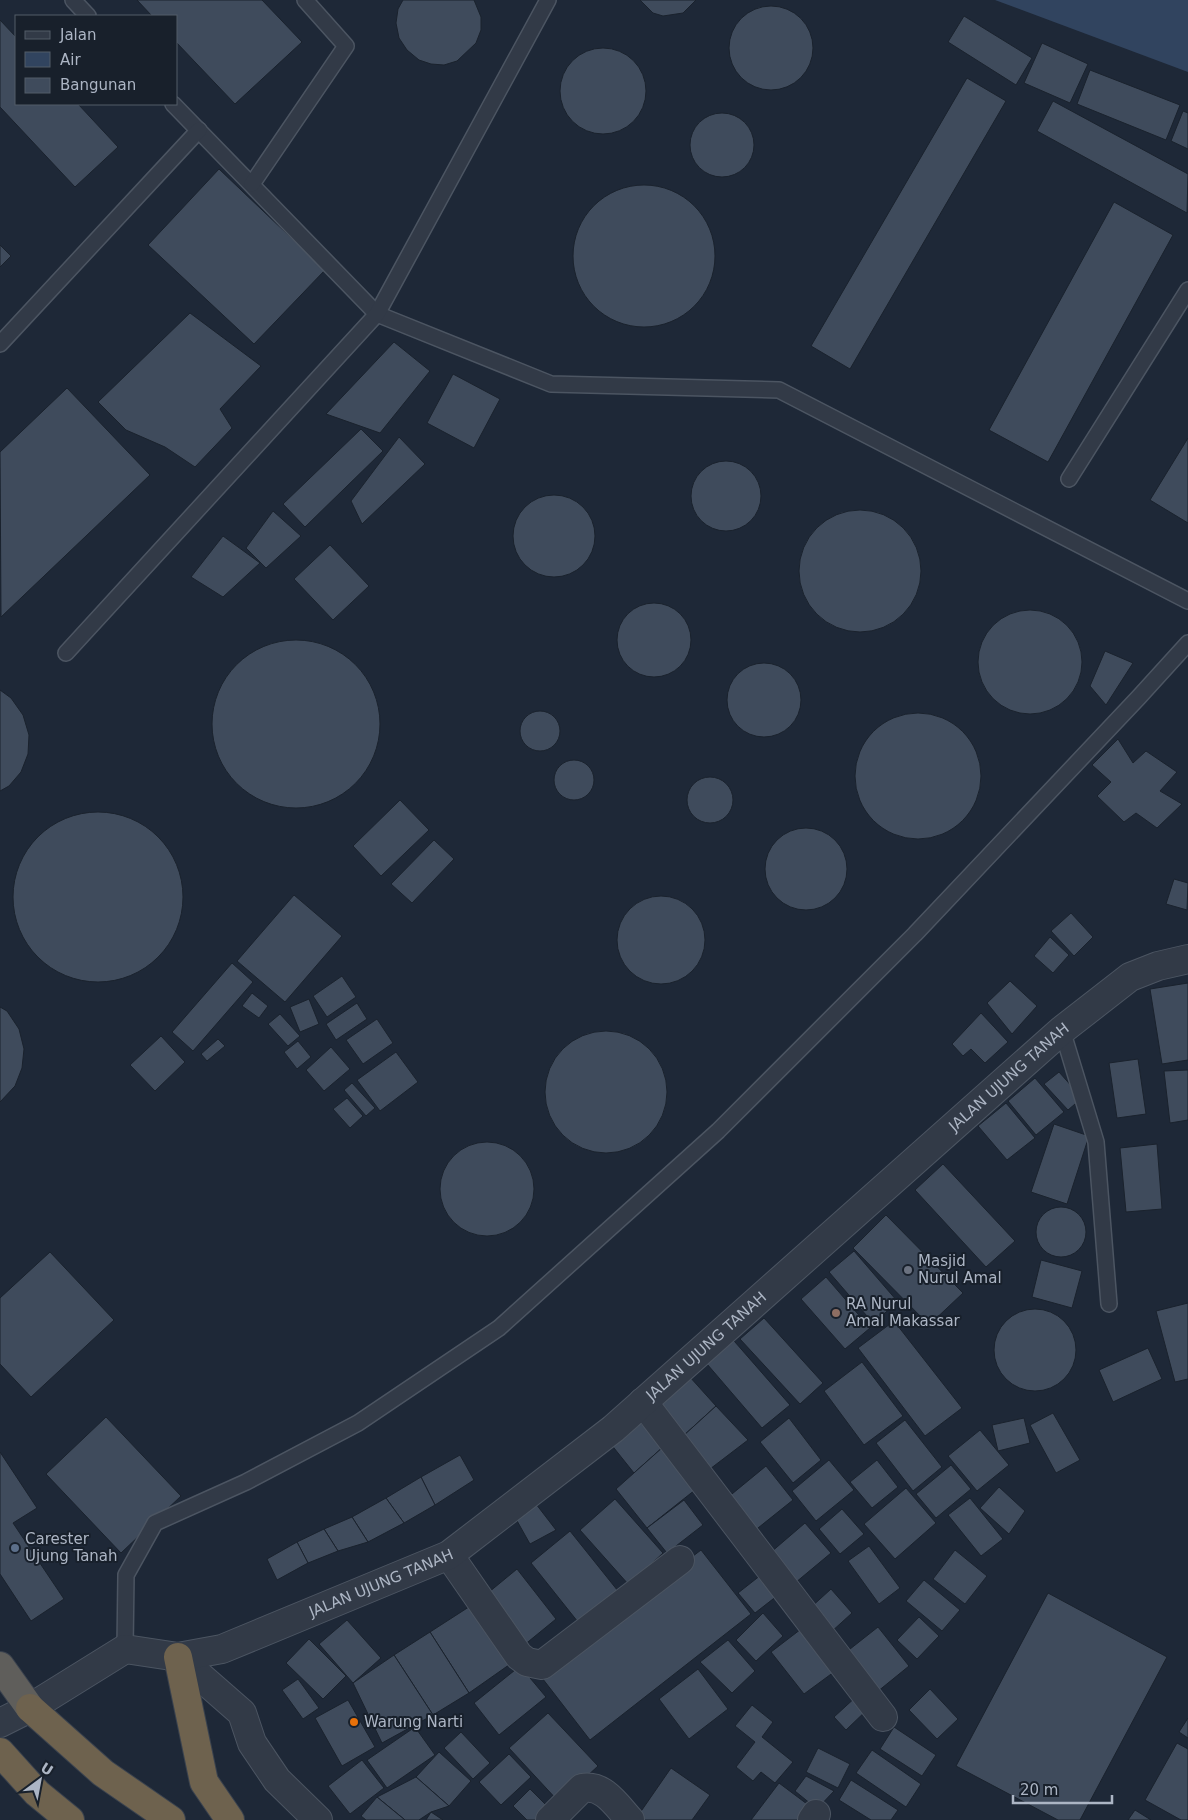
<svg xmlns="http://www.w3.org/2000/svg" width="1188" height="1820" font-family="'DejaVu Sans',sans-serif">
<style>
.water{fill:#31445f}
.building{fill:#3f4b5c;stroke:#1a222d}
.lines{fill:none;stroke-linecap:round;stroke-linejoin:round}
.service-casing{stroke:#4c5562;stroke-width:18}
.minor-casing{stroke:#4c5562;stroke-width:30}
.trunk-casing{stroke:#3a424e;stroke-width:30}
.motorway-casing{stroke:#3a424e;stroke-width:30}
.service{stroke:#323a47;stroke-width:15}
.minor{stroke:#323a47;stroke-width:28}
.trunk{stroke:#5f5e5b;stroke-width:28}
.motorway{stroke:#6e624e;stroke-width:28}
.worship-dot{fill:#6b7280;stroke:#18202b;stroke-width:2}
.education-dot{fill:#8d6e63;stroke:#18202b;stroke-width:2}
.service-dot{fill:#5c6f8a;stroke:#18202b;stroke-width:2}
.food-dot{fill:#e8710a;stroke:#18202b;stroke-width:2}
.labels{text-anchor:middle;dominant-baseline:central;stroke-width:4;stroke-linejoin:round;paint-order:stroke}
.street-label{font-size:15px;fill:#acb5c4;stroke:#18202b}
.poi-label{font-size:15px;fill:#acb5c4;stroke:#18202b;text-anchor:start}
</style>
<rect width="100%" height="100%" fill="#1e2837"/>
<path class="water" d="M 995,0 L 1188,0 L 1188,72 Z"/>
<g class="building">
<path d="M 137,0 L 262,0 L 302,42 L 235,104 L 176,42 L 176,16 L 152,16 Z"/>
<path d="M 403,0 L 474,0 L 481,17 L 481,30 L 476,43 L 457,61 L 444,65 L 431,64 L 419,60 L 407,50 L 399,38 L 396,23 L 398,9 Z"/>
<path d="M 640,0 L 696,0 L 683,13 L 663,16 L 653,13 Z"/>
<circle cx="771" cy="48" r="42"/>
<path d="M 964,16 L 1032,58 L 1016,85 L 948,42 Z"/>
<path d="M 0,20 L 16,37 L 16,104 L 78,104 L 118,147 L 75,187 L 0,107 Z"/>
<path d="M 1042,43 L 1088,64 L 1070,103 L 1024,83 Z"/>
<circle cx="603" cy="91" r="43"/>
<path d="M 1090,70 L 1180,105 L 1166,140 L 1077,104 Z"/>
<path d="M 967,78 L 1006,101 L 850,369 L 811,346 Z"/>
<path d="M 1053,101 L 1188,174 L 1187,213 L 1037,131 Z"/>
<path d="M 1183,111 L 1188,113 L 1188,149 L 1171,141 Z"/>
<circle cx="722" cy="145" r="32"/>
<path d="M 219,169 L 325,270 L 254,344 L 148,245 Z"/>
<circle cx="644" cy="256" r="71"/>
<path d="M 1114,202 L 1173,235 L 1048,462 L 989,430 Z"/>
<path d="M 0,245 L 11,256 L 0,267 Z"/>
<path d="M 190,313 L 261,366 L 220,409 L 232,428 L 195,467 L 165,447 L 126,430 L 98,402 Z"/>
<path d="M 394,342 L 430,371 L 380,433 L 326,414 Z"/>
<path d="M 453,374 L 500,399 L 474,448 L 427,423 Z"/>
<path d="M 67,388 L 150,475 L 1,617 L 0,452 Z"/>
<path d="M 361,429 L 383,451 L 305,527 L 283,504 Z"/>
<path d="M 399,437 L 425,464 L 362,524 L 351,501 Z"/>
<path d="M 1188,438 L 1188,523 L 1150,500 Z"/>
<circle cx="726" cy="496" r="35"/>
<circle cx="554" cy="536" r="41"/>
<circle cx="860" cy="571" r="61"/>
<path d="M 273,511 L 301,536 L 266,568 L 246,548 Z"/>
<path d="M 223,536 L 260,563 L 223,597 L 191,577 Z"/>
<path d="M 330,545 L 369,586 L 333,620 L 294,579 Z"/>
<circle cx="654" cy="640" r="37"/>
<circle cx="1030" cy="662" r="52"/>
<circle cx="296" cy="724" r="84"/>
<path d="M 1105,651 L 1133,663 L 1106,705 L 1090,686 Z"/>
<circle cx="764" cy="700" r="37"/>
<path d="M 0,690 L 11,698 L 23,715 L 29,735 L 28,754 L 21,772 L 9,786 L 0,791 Z"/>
<circle cx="540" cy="731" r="20"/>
<circle cx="918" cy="776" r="63"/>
<path d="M 1118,739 L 1133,763 L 1146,751 L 1177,772 L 1160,791 L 1182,804 L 1157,828 L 1136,813 L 1124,822 L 1097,796 L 1111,782 L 1092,765 Z"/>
<circle cx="574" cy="780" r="20"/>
<circle cx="710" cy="800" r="23"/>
<path d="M 400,800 L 429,830 L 381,876 L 353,846 Z"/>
<circle cx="98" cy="897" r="85"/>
<circle cx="806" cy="869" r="41"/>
<path d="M 434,840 L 454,859 L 412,903 L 391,884 Z"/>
<path d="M 1174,879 L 1188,883 L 1187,910 L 1166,904 Z"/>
<path d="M 294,895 L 342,936 L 285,1002 L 237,961 Z"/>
<circle cx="661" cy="940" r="44"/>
<path d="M 1071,913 L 1093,937 L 1074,956 L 1051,931 Z"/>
<path d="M 1050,937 L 1069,955 L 1053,973 L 1034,956 Z"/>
<path d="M 232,963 L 253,982 L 193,1051 L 172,1032 Z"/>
<path d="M 342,976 L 356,997 L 327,1017 L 313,996 Z"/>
<path d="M 1010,981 L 1037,1006 L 1012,1034 L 987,1003 Z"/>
<path d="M 1188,983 L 1188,1060 L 1162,1064 L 1150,989 Z"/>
<path d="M 252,993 L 268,1006 L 259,1018 L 242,1006 Z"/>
<path d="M 309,999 L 319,1024 L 300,1032 L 290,1007 Z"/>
<path d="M 357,1003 L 367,1019 L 336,1040 L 326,1024 Z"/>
<path d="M 0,1007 L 7,1011 L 19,1029 L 24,1049 L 22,1068 L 15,1086 L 0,1102 Z"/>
<path d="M 981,1013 L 1008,1042 L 985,1063 L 971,1049 L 963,1056 L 952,1044 Z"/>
<path d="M 280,1014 L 300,1036 L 288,1046 L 268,1024 Z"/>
<path d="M 377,1019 L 393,1043 L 363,1064 L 346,1040 Z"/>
<circle cx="606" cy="1092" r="61"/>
<path d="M 161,1036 L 185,1062 L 155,1091 L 130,1065 Z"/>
<path d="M 218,1039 L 225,1046 L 207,1061 L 201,1054 Z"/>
<path d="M 298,1041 L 311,1057 L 297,1069 L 284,1052 Z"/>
<path d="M 331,1047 L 350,1069 L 324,1091 L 306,1070 Z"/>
<path d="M 396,1052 L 418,1082 L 380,1111 L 357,1080 Z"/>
<path d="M 1138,1059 L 1146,1114 L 1117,1118 L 1109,1063 Z"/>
<path d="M 1188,1070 L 1188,1120 L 1170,1123 L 1164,1071 Z"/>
<path d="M 1059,1072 L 1082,1098 L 1068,1110 L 1044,1084 Z"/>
<path d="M 1035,1078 L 1064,1112 L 1036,1135 L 1008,1101 Z"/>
<path d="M 352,1083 L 375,1108 L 366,1116 L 344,1090 Z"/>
<path d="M 347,1098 L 363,1116 L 350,1128 L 333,1109 Z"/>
<path d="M 1006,1103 L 1035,1138 L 1007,1160 L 978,1126 Z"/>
<path d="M 1054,1124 L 1089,1136 L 1067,1204 L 1031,1192 Z"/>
<circle cx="487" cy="1189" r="47"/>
<path d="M 1157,1144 L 1162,1209 L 1126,1212 L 1120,1148 Z"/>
<path d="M 943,1164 L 1015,1241 L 986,1267 L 915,1190 Z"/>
<circle cx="1061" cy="1232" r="25"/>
<path d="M 886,1215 L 963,1293 L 929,1325 L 853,1248 Z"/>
<path d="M 854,1251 L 898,1302 L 873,1323 L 829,1272 Z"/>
<path d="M 50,1252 L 114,1320 L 31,1397 L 0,1364 L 0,1298 Z"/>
<path d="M 1041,1260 L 1082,1271 L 1072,1308 L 1032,1297 Z"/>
<path d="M 826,1277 L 870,1328 L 845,1349 L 801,1299 Z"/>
<path d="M 1188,1303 L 1188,1379 L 1175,1382 L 1156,1311 Z"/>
<circle cx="1035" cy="1350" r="41"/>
<path d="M 764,1318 L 823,1383 L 800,1404 L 740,1339 Z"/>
<path d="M 894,1321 L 962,1408 L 925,1436 L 858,1348 Z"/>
<path d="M 728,1334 L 790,1405 L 762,1428 L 701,1357 Z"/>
<path d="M 1148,1348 L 1162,1379 L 1113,1402 L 1099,1370 Z"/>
<path d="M 862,1362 L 903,1416 L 864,1445 L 824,1391 Z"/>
<path d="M 689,1376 L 716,1406 L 682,1437 L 658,1406 Z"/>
<path d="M 716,1406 L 748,1440 L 710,1469 L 682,1437 Z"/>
<path d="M 1053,1413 L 1080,1460 L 1056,1473 L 1030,1425 Z"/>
<path d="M 106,1417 L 181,1496 L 121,1553 L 46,1474 Z"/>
<path d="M 789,1418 L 821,1460 L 793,1483 L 760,1442 Z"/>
<path d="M 1024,1418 L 1030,1443 L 998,1451 L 992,1425 Z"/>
<path d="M 637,1419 L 663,1447 L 634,1473 L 610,1443 Z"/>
<path d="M 905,1420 L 942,1467 L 913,1491 L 876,1443 Z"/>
<path d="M 980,1430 L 1009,1465 L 977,1491 L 948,1456 Z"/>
<path d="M 663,1447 L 700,1486 L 647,1528 L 616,1489 Z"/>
<path d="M 0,1452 L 37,1508 L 13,1523 L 64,1599 L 31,1621 L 0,1574 Z"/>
<path d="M 460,1455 L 474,1480 L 435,1505 L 421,1477 Z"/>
<path d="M 829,1460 L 854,1490 L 816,1521 L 792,1491 Z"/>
<path d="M 877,1460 L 898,1487 L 872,1508 L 850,1482 Z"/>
<path d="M 951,1465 L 971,1489 L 936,1518 L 916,1494 Z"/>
<path d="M 766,1466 L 793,1500 L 748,1536 L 721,1503 Z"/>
<path d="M 421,1477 L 435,1505 L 404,1523 L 386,1498 Z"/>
<path d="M 999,1487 L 1025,1511 L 1009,1534 L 980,1508 Z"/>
<path d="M 906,1488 L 936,1523 L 895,1559 L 864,1524 Z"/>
<path d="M 386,1498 L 404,1523 L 368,1542 L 352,1517 Z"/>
<path d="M 970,1498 L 1003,1539 L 981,1556 L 948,1515 Z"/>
<path d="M 615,1499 L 663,1553 L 629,1585 L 580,1530 Z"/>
<path d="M 684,1500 L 703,1525 L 667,1553 L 647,1528 Z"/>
<path d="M 536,1504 L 556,1530 L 530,1544 L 516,1519 Z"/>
<path d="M 842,1509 L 864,1534 L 840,1554 L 819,1529 Z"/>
<path d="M 352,1517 L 368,1542 L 338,1551 L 324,1529 Z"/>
<path d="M 805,1523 L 831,1553 L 795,1583 L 770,1553 Z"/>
<path d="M 324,1529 L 338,1551 L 308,1563 L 297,1542 Z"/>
<path d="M 570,1531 L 618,1591 L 578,1622 L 531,1563 Z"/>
<path d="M 297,1542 L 308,1563 L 277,1580 L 267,1559 Z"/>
<path d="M 869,1546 L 900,1588 L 879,1604 L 848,1561 Z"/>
<path d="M 701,1550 L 751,1614 L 590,1740 L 539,1674 Z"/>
<path d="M 955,1550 L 987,1576 L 965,1604 L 933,1579 Z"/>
<path d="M 517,1569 L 556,1619 L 523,1646 L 483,1597 Z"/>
<path d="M 766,1571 L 782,1592 L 755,1613 L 738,1593 Z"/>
<path d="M 924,1580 L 960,1610 L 942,1631 L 906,1601 Z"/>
<path d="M 831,1589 L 852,1613 L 830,1633 L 809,1609 Z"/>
<path d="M 1048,1593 L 1167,1657 L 1080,1820 L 1058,1820 L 956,1766 Z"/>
<path d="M 475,1603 L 516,1660 L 469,1693 L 430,1632 Z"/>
<path d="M 763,1613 L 783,1636 L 756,1661 L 736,1640 Z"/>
<path d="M 919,1617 L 939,1636 L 917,1659 L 897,1640 Z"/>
<path d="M 347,1620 L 381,1658 L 353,1683 L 319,1644 Z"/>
<path d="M 805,1626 L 838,1669 L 804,1694 L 771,1652 Z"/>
<path d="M 878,1627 L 909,1666 L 877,1692 L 845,1653 Z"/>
<path d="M 430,1632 L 469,1693 L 433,1715 L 394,1655 Z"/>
<path d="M 309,1639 L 346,1676 L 323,1699 L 286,1663 Z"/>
<path d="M 728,1640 L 755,1671 L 732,1693 L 700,1662 Z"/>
<path d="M 394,1655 L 433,1715 L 382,1743 L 353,1683 Z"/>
<path d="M 520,1666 L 546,1697 L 499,1735 L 474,1703 Z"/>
<path d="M 698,1669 L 728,1709 L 689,1739 L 659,1699 Z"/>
<path d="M 298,1679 L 319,1708 L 303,1719 L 282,1690 Z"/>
<path d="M 930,1689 L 958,1719 L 937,1739 L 909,1710 Z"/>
<path d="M 858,1695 L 870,1707 L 846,1730 L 834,1717 Z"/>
<path d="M 348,1700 L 375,1747 L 342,1766 L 315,1718 Z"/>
<path d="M 752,1705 L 773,1722 L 762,1737 L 793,1762 L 775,1783 L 761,1772 L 753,1781 L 736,1767 L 755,1742 L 735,1726 Z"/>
<path d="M 548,1713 L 598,1766 L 559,1802 L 509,1748 Z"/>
<path d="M 1188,1718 L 1188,1738 L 1179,1732 Z"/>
<path d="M 415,1727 L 435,1755 L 387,1788 L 367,1760 Z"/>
<path d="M 894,1727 L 936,1755 L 922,1776 L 880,1749 Z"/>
<path d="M 461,1732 L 490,1763 L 473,1779 L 444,1748 Z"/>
<path d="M 1177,1743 L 1188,1749 L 1188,1820 L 1181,1820 L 1145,1800 Z"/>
<path d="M 818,1748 L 850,1764 L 838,1788 L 806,1772 Z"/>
<path d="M 872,1750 L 921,1784 L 906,1807 L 856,1773 Z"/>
<path d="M 439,1752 L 471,1781 L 449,1806 L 416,1777 Z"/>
<path d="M 509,1754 L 531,1777 L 501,1805 L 479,1782 Z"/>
<path d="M 362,1760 L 384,1788 L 350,1814 L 328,1786 Z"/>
<path d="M 671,1768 L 710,1795 L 692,1820 L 635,1820 Z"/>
<path d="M 806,1776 L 834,1791 L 817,1809 L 795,1791 Z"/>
<path d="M 416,1777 L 449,1806 L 431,1812 L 419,1820 L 405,1820 L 377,1797 Z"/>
<path d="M 851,1780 L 898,1810 L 891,1820 L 871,1820 L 839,1800 Z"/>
<path d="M 779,1783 L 811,1807 L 802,1820 L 751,1820 Z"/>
<path d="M 530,1789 L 553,1812 L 545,1820 L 527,1820 L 513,1806 Z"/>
<path d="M 377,1797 L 405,1820 L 366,1820 L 361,1816 Z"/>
<path d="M 1135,1810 L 1151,1820 L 1128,1820 Z"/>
<path d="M 431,1812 L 443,1820 L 426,1820 Z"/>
</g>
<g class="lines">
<g class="service-casing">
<g id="service">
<path d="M 73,0 L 88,16"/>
<path d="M 173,104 L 377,314 L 551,384 L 779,390 L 1188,601"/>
<path d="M 252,184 L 346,46 L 305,0"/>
<path d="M 0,344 L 199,130"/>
<path d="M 1069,479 L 1188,290"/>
<path d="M 66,653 L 377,314 L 548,0"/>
<path d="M 1062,1030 L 1096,1142 L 1109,1304"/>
<path d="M 125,1649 L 126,1575 L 155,1523 L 246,1482 L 358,1423 L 499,1328 L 718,1131 L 915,934 L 1139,697 L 1188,643"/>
</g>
</g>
<g class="minor-casing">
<g id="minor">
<path d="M 643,1402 L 883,1717"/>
<path d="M 449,1555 L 519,1656 L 527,1662 L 542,1665 L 680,1560"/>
<path d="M 178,1657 L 242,1713 L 252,1743 L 277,1780 L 318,1820"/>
<path id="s1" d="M 0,1723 L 30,1708 L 125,1649 L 178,1657 L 222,1649 L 449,1555 L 613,1429 L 1062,1030 L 1130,977 L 1158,966 L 1188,959"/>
<path d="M 550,1820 L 582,1788 C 604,1784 617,1806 630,1820"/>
<path d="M 812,1820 L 816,1814"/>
</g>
</g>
<g class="trunk-casing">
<path id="trunk" d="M 0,1666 L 30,1708"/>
</g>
<g class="motorway-casing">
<g id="motorway">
<path d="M 178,1657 L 204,1782 L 230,1820"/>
<path d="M 30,1708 L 103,1773 L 171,1820"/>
<path d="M 0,1752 L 37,1793 L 70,1820"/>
</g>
</g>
<use href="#service" class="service"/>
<use href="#minor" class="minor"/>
<use href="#trunk" class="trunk"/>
<use href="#motorway" class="motorway"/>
</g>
<circle class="worship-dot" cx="908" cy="1270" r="5"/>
<circle class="education-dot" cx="836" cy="1313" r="5"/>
<circle class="service-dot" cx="15" cy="1548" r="5"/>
<circle class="food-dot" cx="354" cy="1722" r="5"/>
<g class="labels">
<g class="street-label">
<text stroke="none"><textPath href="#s1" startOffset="1226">JALAN UJUNG TANAH</textPath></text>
<text stroke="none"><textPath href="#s1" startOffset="821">JALAN UJUNG TANAH</textPath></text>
<text stroke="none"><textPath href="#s1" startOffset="416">JALAN UJUNG TANAH</textPath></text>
</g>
<g class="poi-label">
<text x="918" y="1261">Masjid<tspan x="918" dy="17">Nurul Amal</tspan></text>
<text x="846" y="1304">RA Nurul<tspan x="846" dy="17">Amal Makassar</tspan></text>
<text x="25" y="1539">Carester<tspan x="25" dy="17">Ujung Tanah</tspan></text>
<text x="364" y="1722">Warung Narti</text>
</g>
</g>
<rect x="15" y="15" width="162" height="90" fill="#18202b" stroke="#535c68"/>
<rect x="25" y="31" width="25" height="8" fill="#323a47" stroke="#535c68"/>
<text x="60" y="40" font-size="15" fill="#acb5c4">Jalan</text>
<rect x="25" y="52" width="25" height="15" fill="#31445f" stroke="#535c68"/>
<text x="60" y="65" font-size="15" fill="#acb5c4">Air</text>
<rect x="25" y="78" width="25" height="15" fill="#3f4b5c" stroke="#535c68"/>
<text x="60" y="90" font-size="15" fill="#acb5c4">Bangunan</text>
<g transform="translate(40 1780) rotate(32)" stroke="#18202b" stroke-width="4" paint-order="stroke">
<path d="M0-4L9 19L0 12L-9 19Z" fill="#acb5c4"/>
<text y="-8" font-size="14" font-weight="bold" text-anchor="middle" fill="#acb5c4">U</text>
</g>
<path d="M1013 1795v8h99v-8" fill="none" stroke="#acb5c4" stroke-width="2.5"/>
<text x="1020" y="1795" font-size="15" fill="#acb5c4" stroke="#18202b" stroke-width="4" paint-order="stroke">20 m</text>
</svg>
